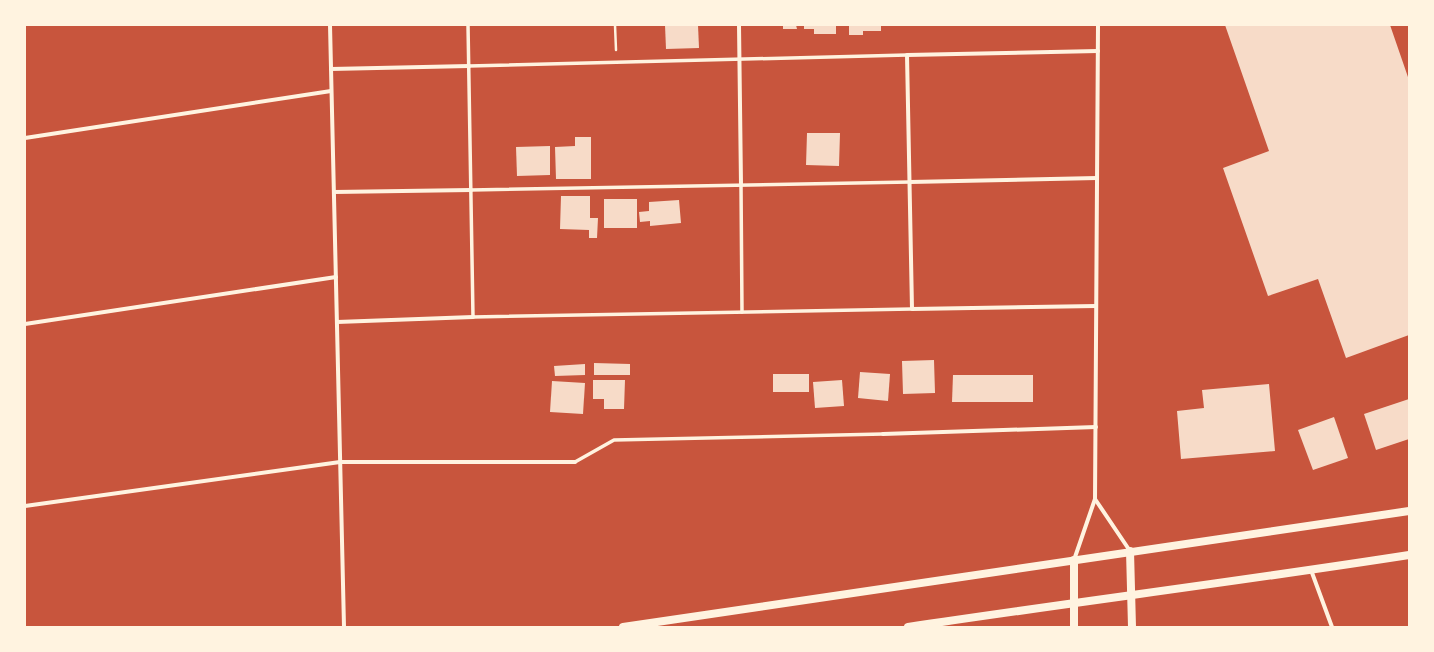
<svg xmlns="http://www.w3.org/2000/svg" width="1434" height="652" font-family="'PT Sans Narrow',sans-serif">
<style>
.building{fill:#f7dbc8}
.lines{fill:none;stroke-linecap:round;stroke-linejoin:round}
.path{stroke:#fff3e0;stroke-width:2.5}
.pedestrian{stroke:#fff3e0;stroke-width:3.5}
.minor{stroke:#fff3e0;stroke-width:4}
.secondary{stroke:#fff3e0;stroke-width:8}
</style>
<rect width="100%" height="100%" fill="#c8553d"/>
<g class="building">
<path d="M 665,25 L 698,25 L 699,48 L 666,49 Z"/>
<path d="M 783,25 L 796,25 L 797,29 L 783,29 Z"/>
<path d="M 804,25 L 836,25 L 836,34 L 814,34 L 814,29 L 804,29 Z"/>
<path d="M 849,25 L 881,25 L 881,31 L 863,31 L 863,35 L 849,35 Z"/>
<path d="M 1225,25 L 1390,25 L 1409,80 L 1409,335 L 1346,358 L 1318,279 L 1268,296 L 1223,168 L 1269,151 Z"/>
<path d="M 807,133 L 840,133 L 839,166 L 806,165 Z"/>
<path d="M 575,137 L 591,137 L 591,179 L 556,179 L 555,147 L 575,146 Z"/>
<path d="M 550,146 L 550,175 L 517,176 L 516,147 Z"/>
<path d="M 561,196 L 590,196 L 590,218 L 598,218 L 597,238 L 589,238 L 589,230 L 560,229 Z"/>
<rect x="604" y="199" width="33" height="29"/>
<path d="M 679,200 L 681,223 L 650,226 L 650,221 L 640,222 L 639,212 L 649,211 L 649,202 Z"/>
<path d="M 934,360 L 935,393 L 903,394 L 902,361 Z"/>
<path d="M 594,363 L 630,364 L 630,375 L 594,375 Z"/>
<path d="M 585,364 L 585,375 L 555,376 L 554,366 Z"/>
<path d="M 860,372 L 890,374 L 888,401 L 858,398 Z"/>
<rect x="773" y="374" width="36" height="18"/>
<path d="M 953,375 L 1033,375 L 1033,402 L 952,402 Z"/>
<path d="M 593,380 L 625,380 L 624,409 L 604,409 L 604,399 L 593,399 Z"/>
<path d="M 842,380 L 844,406 L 815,408 L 813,382 Z"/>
<path d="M 552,381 L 585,383 L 583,414 L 550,412 Z"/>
<path d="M 1269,384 L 1275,451 L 1181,459 L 1177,411 L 1204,408 L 1202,390 Z"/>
<path d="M 1409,399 L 1409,439 L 1376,450 L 1364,414 Z"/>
<path d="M 1334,417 L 1348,458 L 1313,470 L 1298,430 Z"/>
</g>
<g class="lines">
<path class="path" d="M 615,25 L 616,50"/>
<g class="pedestrian">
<path d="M 468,25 L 473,317 L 912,309"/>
<path d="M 469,66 L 907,55"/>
<path d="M 741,185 L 742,312"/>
<path d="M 471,190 L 910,182"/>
<path d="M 575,462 L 614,440 L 883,434"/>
</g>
<g class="minor">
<path d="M 330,25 L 344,627"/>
<path d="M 739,25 L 741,185"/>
<path d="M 331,69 L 469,66"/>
<path d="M 25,138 L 331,91"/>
<path d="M 910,182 L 1097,178"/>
<path d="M 334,192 L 471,190"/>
<path d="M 1096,306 L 912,309 L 907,55 L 1098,51"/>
<path d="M 337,322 L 473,317"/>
<path d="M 25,324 L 336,277"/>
<path d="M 883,434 L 1096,427"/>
<path d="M 1095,499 L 1130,551"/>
<path d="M 25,506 L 340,462 L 575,462"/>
<path d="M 1074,560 L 1095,499 L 1098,25"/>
<path d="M 1311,570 L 1332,627"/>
</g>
<g class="secondary">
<path d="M 1130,551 L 1132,627"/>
<path d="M 623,627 L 1409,511"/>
<path d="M 908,627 C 1075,602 1242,581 1409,555"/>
<path d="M 1074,627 L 1074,560"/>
</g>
</g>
<rect width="1434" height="652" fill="none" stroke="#fff3e0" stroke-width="52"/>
</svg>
